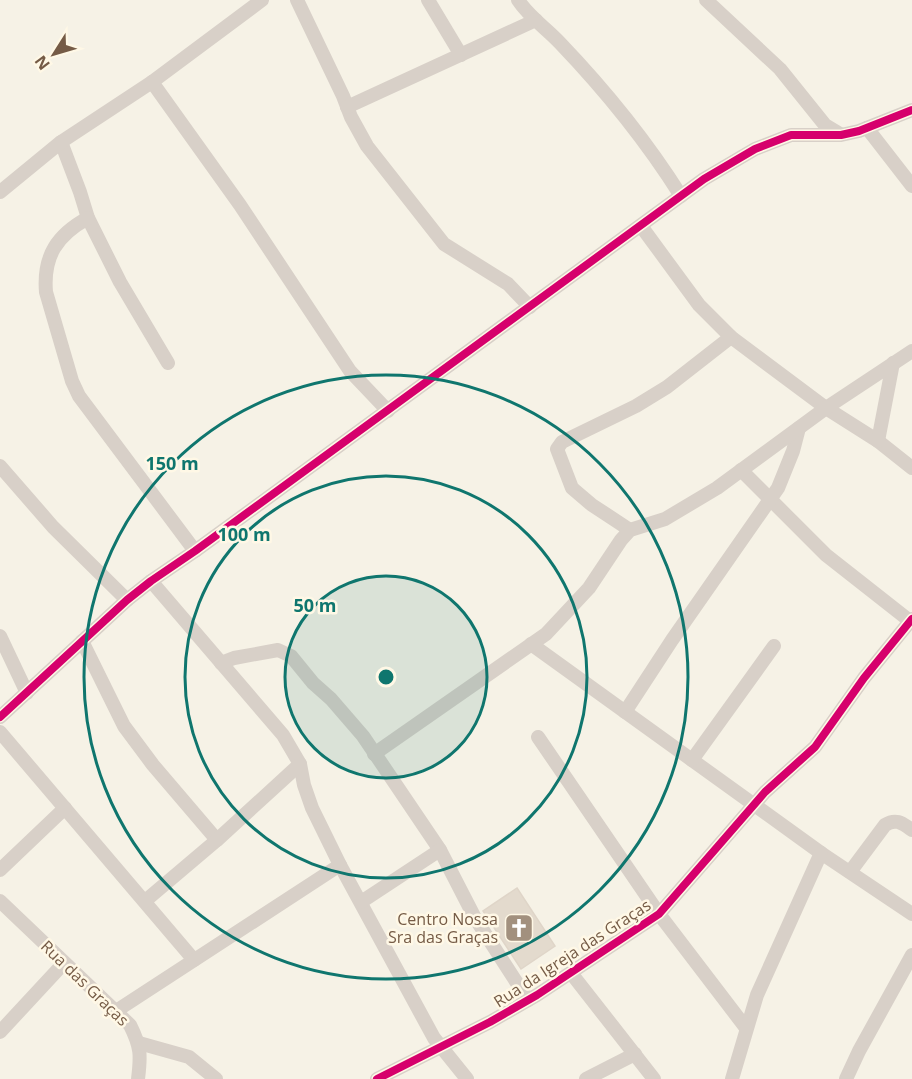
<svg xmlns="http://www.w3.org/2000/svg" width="912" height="1079" font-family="'Open Sans',sans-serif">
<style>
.building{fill:#e3dacd;stroke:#dfd5c8;stroke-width:1.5}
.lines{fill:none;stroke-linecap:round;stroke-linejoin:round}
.minor{stroke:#d8d0c8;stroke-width:14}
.cycleway-casing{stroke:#fff8e6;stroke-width:11}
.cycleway{stroke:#d6006c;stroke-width:8}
.ring{fill:none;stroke:#0f766e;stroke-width:3}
.labels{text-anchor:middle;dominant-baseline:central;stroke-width:5;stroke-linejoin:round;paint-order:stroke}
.poi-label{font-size:16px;fill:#755b46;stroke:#fff8e6;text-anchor:end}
.street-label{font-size:16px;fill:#755b46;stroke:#fff8e6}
.centre{fill:#0f766e;stroke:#fff8e6;stroke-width:3}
.ring-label{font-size:18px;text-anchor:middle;font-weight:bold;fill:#0f766e;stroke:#fff8e6;stroke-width:5;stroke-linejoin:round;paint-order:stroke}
</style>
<rect width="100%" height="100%" fill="#f6f2e6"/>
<path class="building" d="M 517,888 L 555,946 L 521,969 L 483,911 Z"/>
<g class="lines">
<g class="minor">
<path d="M 297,0 L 343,96 L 351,117 L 367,146 L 444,244 L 508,284 L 530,307"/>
<path d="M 428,0 L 461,55"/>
<path d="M 518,0 C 529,17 546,28 560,43 C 604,89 647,142 681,196"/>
<path d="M 706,0 L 780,69 L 825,125 L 840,134"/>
<path d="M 152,82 L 240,205 L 350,371 L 388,411"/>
<path d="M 347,107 L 536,20"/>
<path d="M 867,128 L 912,186"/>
<path d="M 61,142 L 80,192 L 88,218 L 120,282 L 168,363"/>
<path d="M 0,192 L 61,142 L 152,82 L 262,0"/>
<path d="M 88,218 C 57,235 43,256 46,292 L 72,381 L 79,396 L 195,551"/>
<path d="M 641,226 L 699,305 L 731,337 L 826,408 L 878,441 L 912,468"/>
<path d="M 878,441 L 893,363"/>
<path d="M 0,466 L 53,527 L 127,600"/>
<path d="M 741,470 L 826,555 L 910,621"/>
<path d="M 630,530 L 592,505 L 572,488 L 557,449 L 562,442 L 636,406 L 667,387 L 731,337"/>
<path d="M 151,581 L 283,735 L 300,764 L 304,785 L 312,808 L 340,865 L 434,1038 L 467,1079"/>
<path d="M 0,636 L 27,693"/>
<path d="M 82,641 L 124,726 L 153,765 L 217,840"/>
<path d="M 531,644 L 821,853 L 912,914"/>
<path d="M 221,663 L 234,658 L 278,650 L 291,656 L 313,683 L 331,699 L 363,736 L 440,850 L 475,918 L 528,1000"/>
<path d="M 625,712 L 672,640 L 778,488 L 793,451 L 799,428"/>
<path d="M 0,717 L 127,600 L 151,581 L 195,551 L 704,179 L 755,149 L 791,135 L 841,135 L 859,131 L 912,110"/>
<path d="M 0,732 L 194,960"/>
<path d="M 538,737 L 659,914 L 746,1028"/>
<path d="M 374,754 L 546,634 L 589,588 L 621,540 L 630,530 L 665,519 L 717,488 L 826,408 L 912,351"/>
<path d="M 692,760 L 774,646"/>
<path d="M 0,870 L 65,808"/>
<path d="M 850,872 L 885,825 C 896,818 902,823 912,830"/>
<path d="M 0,901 L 130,1025 C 141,1047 141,1055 138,1079"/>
<path d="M 145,901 L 217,840 L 300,764"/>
<path d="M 361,902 L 440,850"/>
<path d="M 571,973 L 654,1079"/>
<path d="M 116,1011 L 340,865"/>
<path d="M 0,1032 L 64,963"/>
<path d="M 139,1043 L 189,1057 L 216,1079"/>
<path d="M 377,1079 L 490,1022 L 537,995 L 659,914 L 765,792 L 815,747 L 864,678 L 912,619"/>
<path d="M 586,1079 L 635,1054"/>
<path d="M 732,1079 L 757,995 L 821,853"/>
<path d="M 846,1079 L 859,1051 L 912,955"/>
</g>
<g class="cycleway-casing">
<g id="cycleway">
<path d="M 0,717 L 127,600 L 151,581 L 195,551 L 704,179 L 755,149 L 791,135 L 841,135 L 859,131 L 912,110"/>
<path d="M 377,1079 L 490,1022 L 537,995 L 659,914 L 765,792 L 815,747 L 864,678 L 912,619"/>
</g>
</g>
<use href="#cycleway" class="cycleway"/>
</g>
<circle cx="386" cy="677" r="101" fill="#0f766e" fill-opacity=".12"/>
<g class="ring">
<circle cx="386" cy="677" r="101"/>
<circle cx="386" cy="677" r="201"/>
<circle cx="386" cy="677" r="302"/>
</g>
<defs>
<g id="church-square" transform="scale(1.5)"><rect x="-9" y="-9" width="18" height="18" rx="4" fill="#a2907e" stroke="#fff8e6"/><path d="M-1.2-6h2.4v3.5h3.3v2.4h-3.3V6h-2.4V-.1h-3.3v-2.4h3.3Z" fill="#fff"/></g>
</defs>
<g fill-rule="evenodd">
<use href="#church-square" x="519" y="928"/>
</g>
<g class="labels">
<g class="poi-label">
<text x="498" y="919">Centro Nossa<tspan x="498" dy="18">Sra das Graças</tspan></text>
</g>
<g class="street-label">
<text transform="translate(572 953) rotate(-33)">Rua da Igreja das Graças</text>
<text transform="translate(85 983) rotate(44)">Rua das Graças</text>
</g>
</g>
<circle cx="386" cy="677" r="9" class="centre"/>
<g class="ring-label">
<text x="172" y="470">150 m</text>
<text x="244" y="541">100 m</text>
<text x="315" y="612">50 m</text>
</g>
<g transform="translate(54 54) rotate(233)" stroke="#fff8e6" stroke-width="4.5" paint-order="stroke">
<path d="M0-4.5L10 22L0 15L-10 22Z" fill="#755b46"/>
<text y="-9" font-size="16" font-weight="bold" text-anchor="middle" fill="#755b46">N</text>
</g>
</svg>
